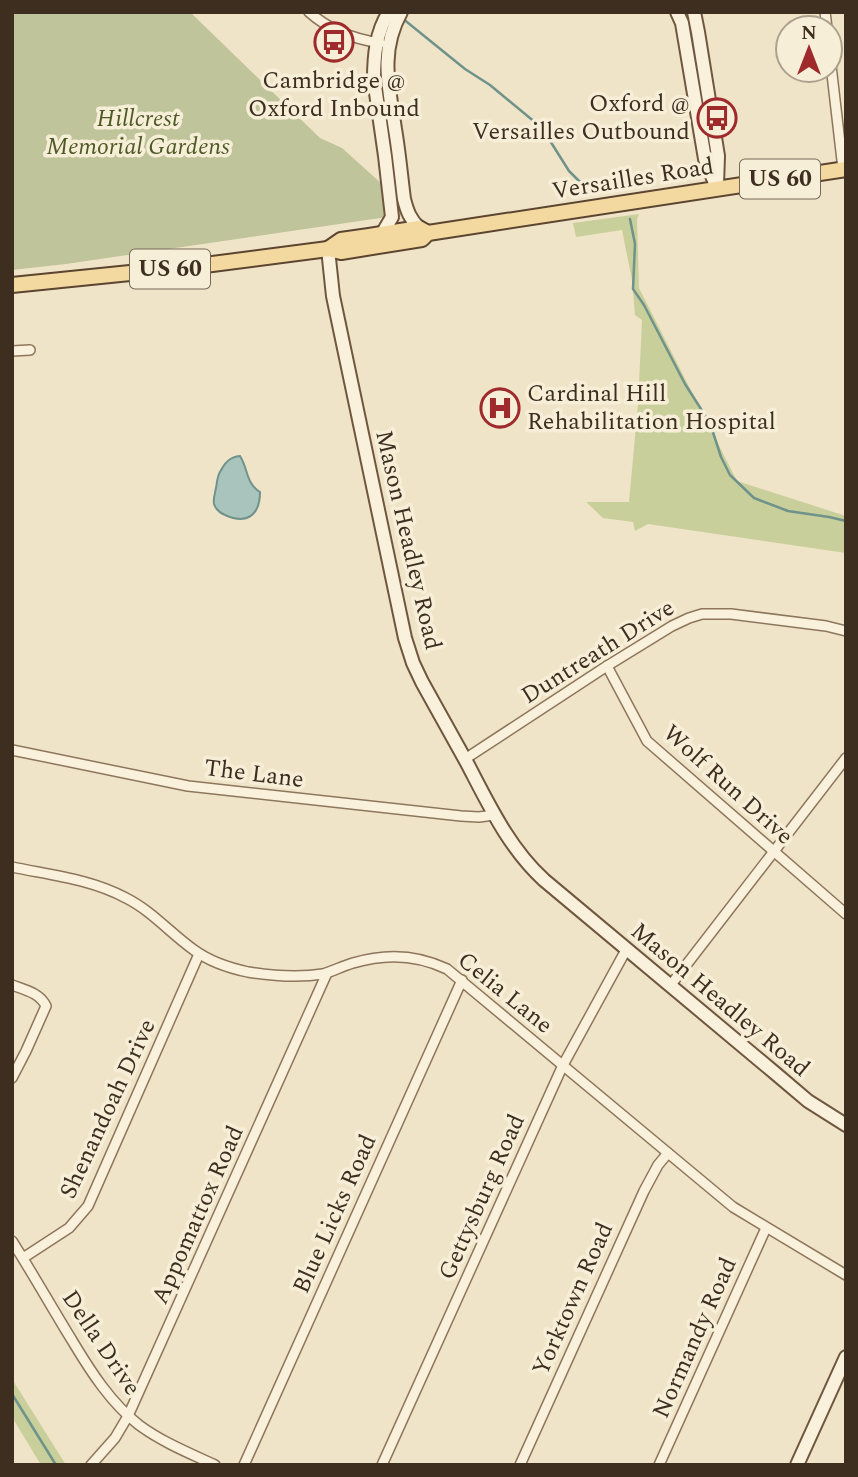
<svg xmlns="http://www.w3.org/2000/svg" width="858" height="1477" font-family="Spectral,serif">
<style>
.green{fill:#c9cf9b}
.cemetery{fill:#bfc49a}
.water{fill:#a9c4bc;stroke:#6f938a;stroke-width:2}
.lines{fill:none;stroke-linecap:round;stroke-linejoin:round}
.stream{stroke:#6f938a;stroke-width:2.5}
.street-casing{stroke:#8d765c;stroke-width:12}
.secondary-casing{stroke:#6f573f;stroke-width:16}
.primary-casing{stroke:#5b4430;stroke-width:18}
.street{stroke:#faf1dc;stroke-width:9}
.secondary{stroke:#faf1dc;stroke-width:12}
.primary{stroke:#f3d9a0;stroke-width:14}
.labels{text-anchor:middle;dominant-baseline:central;stroke-width:7;stroke-linejoin:round;paint-order:stroke}
.shield{fill:#f7eed8;stroke:#756857;stroke-width:2}
.shield-label{font-size:23px;font-weight:bold;fill:#3d2e20}
.poi-label{font-size:24px;fill:#3d2e20;stroke:#f7eed8}
.park-label{font-size:24px;font-style:italic;fill:#4d5a26;stroke:#f7eed8}
.street-label{font-size:24px;fill:#3d2e20;stroke:#f7eed8}
</style>
<rect width="100%" height="100%" fill="#f0e4c8"/>
<g class="green">
<path d="M 639,214 L 637,219 L 639,288 L 737,481 L 846,516 L 846,553 L 648,524 L 635,531 L 633,522 L 603,518 L 586,502 L 629,502 L 638,404 L 642,320 L 635,315 L 632,280 L 622,230 L 576,237 L 573,223 Z"/>
<path d="M 12,1379 L 66,1465 L 41,1465 L 12,1417 Z"/>
</g>
<path class="cemetery" d="M 12,12 L 190,12 L 320,138 L 342,148 L 382,184 L 387,217 L 66,264 L 12,270 Z"/>
<path class="water" d="M 240,456 C 248,468 246,484 260,492 C 260,515 247,525 225,515 C 220,513 216,510 214,504 C 213,499 215,493 216,488 C 217,483 217,477 220,472 C 224,464 229,457 240,456 Z"/>
<g class="lines">
<g class="stream">
<path d="M 402,18 L 465,69 L 490,85 L 542,128 L 569,171 L 579,181 L 597,182 L 615,179 L 625,183"/>
<path d="M 630,219 L 635,244 L 633,289 L 644,305 L 685,384 L 710,423 L 721,457 L 730,475 L 754,498 L 788,511 L 829,517 L 846,521"/>
<path d="M 12,1394 L 56,1465"/>
</g>
<g class="street-casing">
<g id="street">
<path d="M 309,12 C 329,30 354,39 380,43"/>
<path d="M 825,12 L 827,28"/>
<path d="M 830,57 L 843,169"/>
<path d="M 12,351 L 30,350"/>
<path d="M 607,666 L 647,741 L 846,914"/>
<path d="M 12,750 L 188,786 L 461,816 L 479,817 L 494,815"/>
<path d="M 465,759 L 607,666 L 672,626 L 689,618 L 702,614 L 731,614 L 826,626 L 846,631"/>
<path d="M 12,867 C 50,875 91,879 126,898 C 152,911 170,933 194,950 C 209,961 229,968 248,972 C 273,976 298,978 323,974 C 333,971 343,966 353,963 C 386,953 416,954 447,969 L 733,1207 L 846,1275"/>
<path d="M 670,986 L 846,758"/>
<path d="M 12,1078 L 26,1051 L 46,1006 C 40,993 25,990 12,985"/>
<path d="M 12,1241 C 33,1274 52,1308 73,1342 C 91,1372 111,1403 139,1425 C 162,1442 189,1453 215,1465"/>
<path d="M 23,1258 L 69,1228 L 88,1206 L 199,954"/>
<path d="M 91,1465 L 115,1438 L 128,1416 L 327,973"/>
<path d="M 244,1465 L 462,980"/>
<path d="M 382,1465 L 563,1065 L 626,950"/>
<path d="M 520,1465 L 644,1191 L 658,1165 L 668,1153"/>
<path d="M 659,1465 L 766,1228"/>
</g>
</g>
<g class="secondary-casing">
<g id="secondary">
<path d="M 401,12 C 379,52 389,87 395,129 C 399,152 401,176 404,199 C 407,211 410,219 419,228"/>
<path d="M 677,12 L 682,23 L 705,159 L 717,188"/>
<path d="M 694,12 L 698,32 L 718,156 L 717,185"/>
<path d="M 382,234 L 392,217 L 385,156 L 374,79 C 374,56 376,32 389,12"/>
<path d="M 328,249 L 333,296 L 405,638 L 413,663 L 422,682 C 437,709 452,736 467,763 C 489,805 509,848 544,880 L 775,1073 L 808,1101 L 846,1125"/>
<path d="M 797,1465 L 846,1357"/>
</g>
</g>
<g class="primary-casing">
<g id="primary">
<path d="M 328,249 L 341,240 L 369,236 L 419,228 L 428,233"/>
<path d="M 12,285 L 189,267 L 328,249 L 341,252 L 422,239 L 428,233 L 846,169"/>
</g>
</g>
<use href="#street" class="street"/>
<use href="#secondary" class="secondary"/>
<use href="#primary" class="primary"/>
</g>
<defs>
<g id="bus-ring" transform="scale(2.0125)"><circle r="9.5" fill="#f7eed8" stroke="#9e2a2b" stroke-width="1.5"/><path d="M-5-6H5V4H4V6H2V4H-2V6H-4V4H-5ZM-3.5-4V0h7V-4ZM-3.5 1.2v1.5H-2V1.2ZM2 1.2v1.5H3.5V1.2Z" fill="#9e2a2b"/></g>
<g id="hospital-ring" transform="scale(2.0125)"><circle r="9.5" fill="#f7eed8" stroke="#9e2a2b" stroke-width="1.5"/><path d="M-5-5h3v3.5h4V-5h3V5h-3V1.5h-4V5h-3Z" fill="#9e2a2b"/></g>
</defs>
<g fill-rule="evenodd">
<use href="#bus-ring" x="334" y="42"/>
<use href="#bus-ring" x="717" y="118"/>
<use href="#hospital-ring" x="500" y="408"/>
</g>
<g class="labels">
<g class="shield">
<rect x="740" y="159.5" width="80" height="39" rx="5"/>
<rect x="130" y="249.5" width="80" height="39" rx="5"/>
</g>
<g class="shield-label">
<text x="780" y="179">US 60</text>
<text x="170" y="269">US 60</text>
</g>
<g class="poi-label">
<text x="334" y="81">Cambridge @<tspan x="334" dy="28">Oxford Inbound</tspan></text>
<text x="690" y="104" text-anchor="end">Oxford @<tspan x="690" dy="28">Versailles Outbound</tspan></text>
<text x="527" y="394" text-anchor="start">Cardinal Hill<tspan x="527" dy="28">Rehabilitation Hospital</tspan></text>
</g>
<g class="park-label">
<text x="138" y="119">Hillcrest<tspan x="138" dy="28">Memorial Gardens</tspan></text>
</g>
<g class="street-label">
<text transform="translate(633 179) rotate(-9)">Versailles Road</text>
<text transform="translate(408 540) rotate(77)">Mason Headley Road</text>
<text transform="translate(598 652) rotate(-32)">Duntreath Drive</text>
<text transform="translate(254 774) rotate(7)">The Lane</text>
<text transform="translate(728 785) rotate(42)">Wolf Run Drive</text>
<text transform="translate(505 993) rotate(39)">Celia Lane</text>
<text transform="translate(720 1000) rotate(40)">Mason Headley Road</text>
<text transform="translate(108 1109) rotate(-65)">Shenandoah Drive</text>
<text transform="translate(482 1197) rotate(-66)">Gettysburg Road</text>
<text transform="translate(335 1214) rotate(-66)">Blue Licks Road</text>
<text transform="translate(198 1215) rotate(-66)">Appomattox Road</text>
<text transform="translate(573 1299) rotate(-66)">Yorktown Road</text>
<text transform="translate(695 1338) rotate(-66)">Normandy Road</text>
<text transform="translate(101 1343) rotate(56)">Della Drive</text>
</g>
</g>
<rect width="858" height="1477" fill="none" stroke="#3d2e20" stroke-width="28"/>
<g transform="translate(809 49)"><circle r="33" fill="#f7eed8" stroke="#ada18e" stroke-width="2"/>
<path d="M0-5L12 26L0 18L-12 26Z" fill="#9e2a2b"/>
<text y="-10" font-size="19" font-weight="bold" text-anchor="middle" fill="#3d2e20">N</text>
</g>
</svg>
